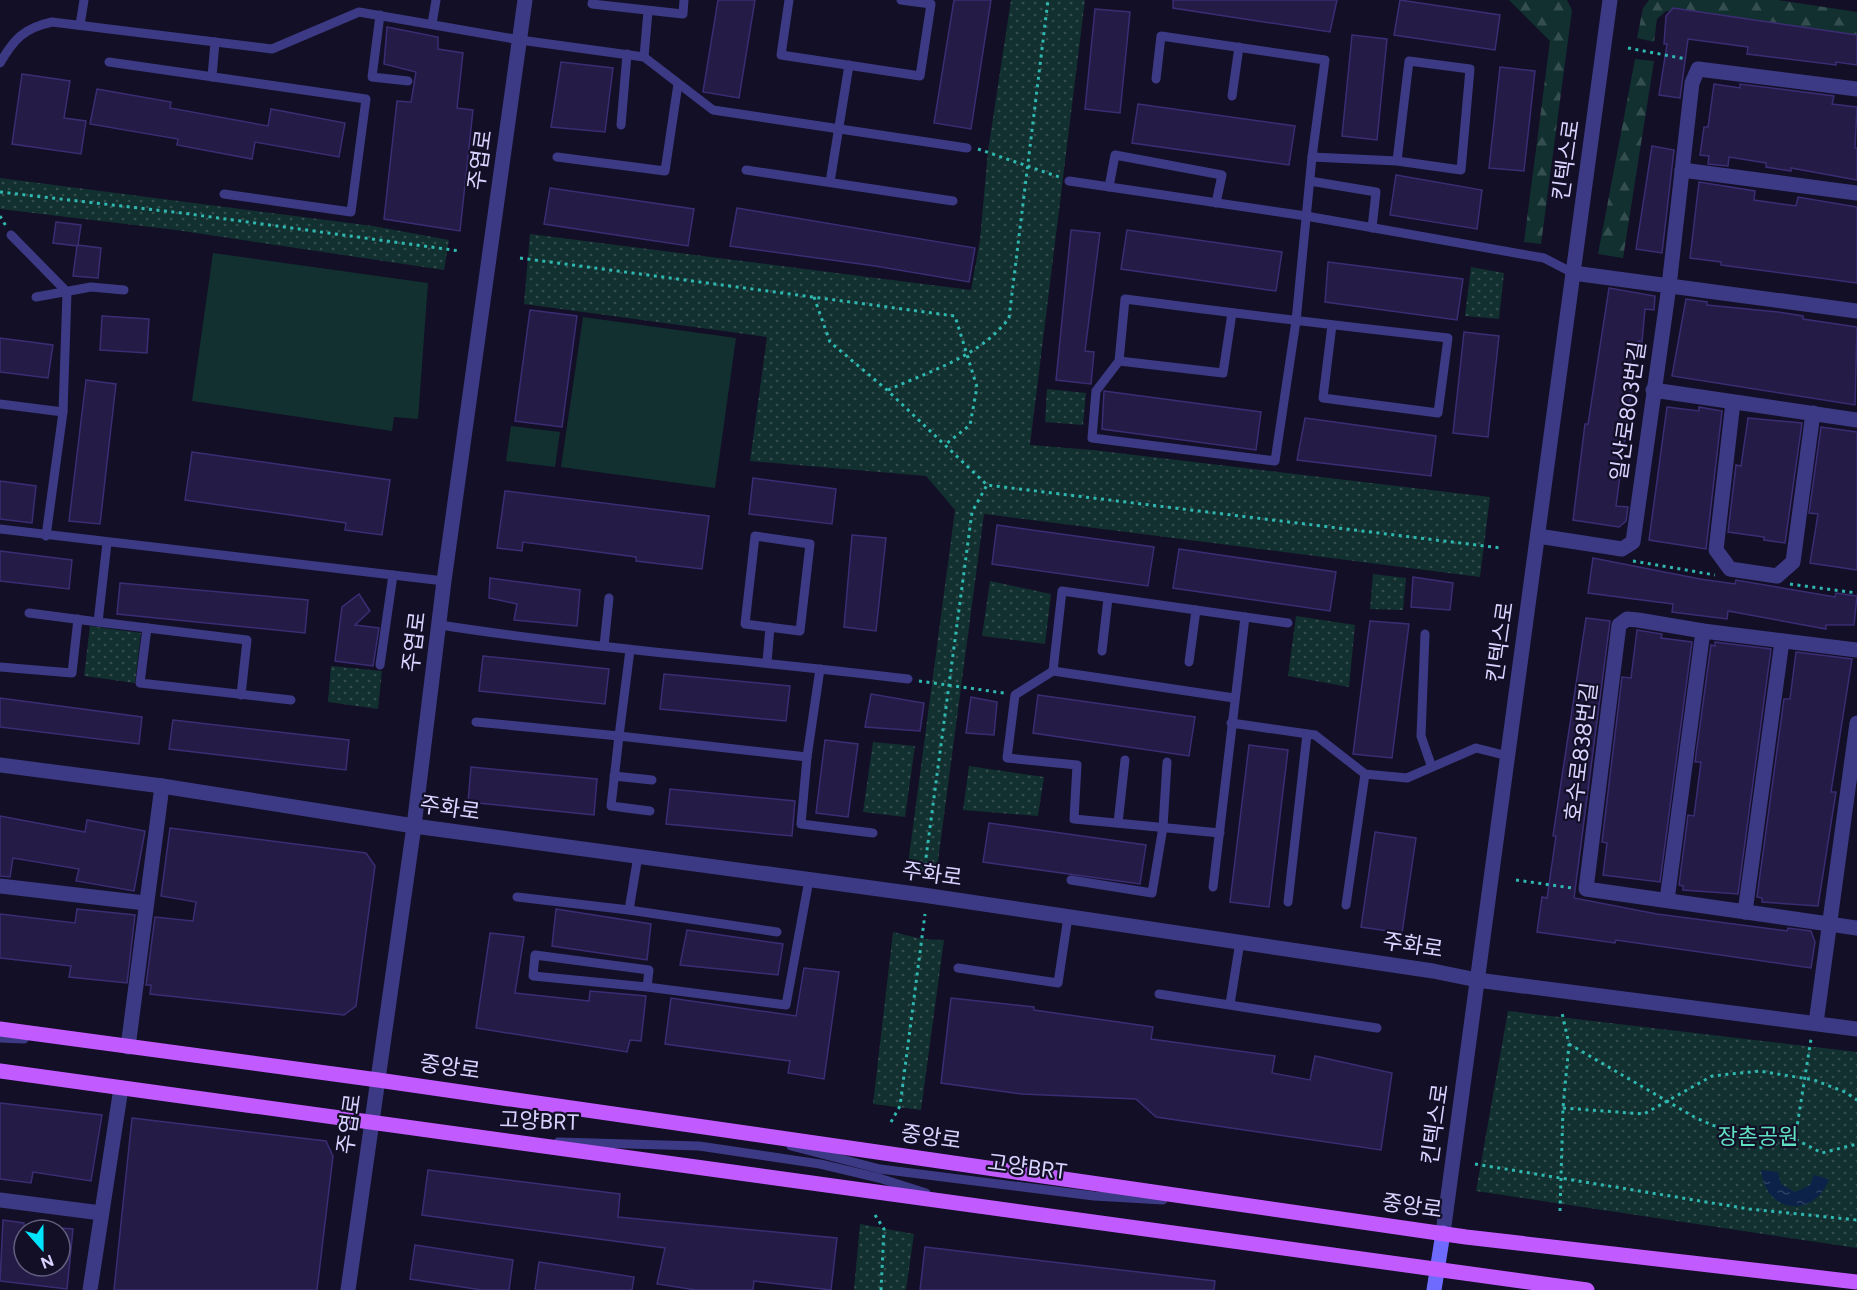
<svg xmlns="http://www.w3.org/2000/svg" width="1857" height="1290" font-family="Figtree,'Noto Sans KR',sans-serif">
	<style>
		.forest { fill: url(#forest-firs) }
		.park { fill: url(#park-dots) }
		.garden { fill: #12302f }
		.water { fill: url(#water-ripples) }
		.building { fill: #241b47; stroke: #3b2d73; stroke-width: 1.5 }
		.lines { fill: none; stroke-linecap: round; stroke-linejoin: round }
		.path { stroke: #2fb8b0; stroke-width: 3; stroke-dasharray: 3 4.5; stroke-linecap: butt }
		.service { stroke: #3d3a85; stroke-width: 9 }
		.minor { stroke: #3d3a85; stroke-width: 15 }
		.tertiary { stroke: #3d3a85; stroke-width: 15 }
		.secondary { stroke: #6f6bff; stroke-width: 15 }
		.primary { stroke: #c25bff; stroke-width: 15 }
		.labels { text-anchor: middle; dominant-baseline: central; stroke-width: 4.5; stroke-linejoin: round; paint-order: stroke }
		.street-label { font-size: 22px; fill: #d9d4ff; stroke: #130f26 }
		.park-label { font-size: 22px; fill: #5fe0c0; stroke: #130f26 }
	</style>
	<defs>
		<pattern id="forest-firs" width="22" height="20" patternUnits="userSpaceOnUse" patternTransform="scale(1.5)"><rect width="22" height="20" fill="#12302f"/><path d="M5 1l3.5 6h-7zM16 11l3.5 6h-7z" fill="#344d4e"/></pattern>
		<pattern id="park-dots" width="8" height="8" patternUnits="userSpaceOnUse" patternTransform="scale(1.5)"><rect width="8" height="8" fill="#12302f"/><path d="M2 2h.1M6 6h.1" fill="none" stroke="#344d4e" stroke-width="1.8" stroke-linecap="round"/></pattern>
		<pattern id="water-ripples" width="26" height="14" patternUnits="userSpaceOnUse" patternTransform="scale(1.5)"><rect width="26" height="14" fill="#0c2248"/><path d="M2 4q2-2 4 0t4 0M15 11q2-2 4 0t4 0" fill="none" stroke="#2f4163"/></pattern>
	</defs>
	<rect width="100%" height="100%" fill="#130f26"/>
	<!-- forest -->
	<g class="forest">
		<path d="M1509,0H1567L1572,10L1541,244L1524,242L1550,41Z"/>
		<path d="M1649,0H1778L1857,12V35L1666,11L1657,19L1654,42L1637,38L1643,8Z"/>
		<path d="M1635,59L1654,61L1623,258L1598,254Z"/>
	</g>
	<!-- park -->
	<g class="park">
		<path d="M1011,0H1085L1030,445L1093,450L1490,497L1480,577L984,514L936,876L907,872L955,510L926,476L750,461L767,337L524,304L530,234L971,290L980,240L988,151Z"/>
		<path d="M0,178L373,226L449,240L444,270L176,230L0,209Z"/>
		<path d="M1471,267L1504,273L1499,319L1465,316Z"/>
		<path d="M1047,389L1086,393L1083,425L1045,422Z"/>
		<path d="M1373,574L1406,578L1403,610L1370,609Z"/>
		<path d="M990,581L1051,594L1045,644L982,636Z"/>
		<path d="M1296,616L1355,625L1349,687L1288,676Z"/>
		<path d="M90,626L141,633L135,683L84,676Z"/>
		<path d="M331,666L382,671L378,709L328,702Z"/>
		<path d="M873,742L915,746L905,817L863,812Z"/>
		<path d="M969,766L1044,777L1038,816L963,810Z"/>
		<path d="M893,932L922,939L944,940L921,1110L873,1104Z"/>
		<path d="M1508,1011L1857,1052V1248L1476,1191Z"/>
		<path d="M860,1224L914,1234L906,1290H854Z"/>
	</g>
	<!-- garden -->
	<g class="garden">
		<path d="M213,253L428,283L418,419L394,417L392,431L192,401Z"/>
		<path d="M583,317L736,338L715,488L561,467Z"/>
		<path d="M511,426L560,432L555,467L506,461Z"/>
	</g>
	<!-- water -->
	<path class="water" d="M1761,1170L1778,1172L1781,1184L1795,1192L1810,1185L1814,1175L1829,1179C1814,1220 1765,1213 1761,1170Z"/>
	<!-- building -->
	<g class="building">
		<path d="M718,0H755L739,98L703,92Z"/>
		<path d="M954,0H991L971,129L934,123Z"/>
		<path d="M1173,0H1337L1330,32L1173,8Z"/>
		<path d="M1400,0L1500,15L1495,50L1394,35Z"/>
		<path d="M1673,8L1857,35V65L1836,62V65L1747,54L1748,47L1688,39L1680,98L1659,95L1667,44H1664L1666,16Z"/>
		<path d="M1095,9L1130,12L1120,113L1085,109Z"/>
		<path d="M387,27L438,37V49L463,53L457,108L473,110L460,231L384,219L397,101L411,102L416,72L384,64Z"/>
		<path d="M1352,35L1387,39L1377,140L1342,136Z"/>
		<path d="M561,62L613,68L605,132L551,127Z"/>
		<path d="M1500,67L1535,71L1524,171L1489,168Z"/>
		<path d="M22,74L70,81L64,118L86,121L81,154L12,144Z"/>
		<path d="M1714,84L1740,88V84L1834,96L1832,104L1857,107L1855,148H1857V180L1791,168V171L1766,167V163L1729,157L1728,166L1708,164L1709,156L1700,155L1704,127H1708Z"/>
		<path d="M97,89L171,102L170,108L268,126L271,109L345,123L339,157L255,142L252,159L177,145L178,139L90,124Z"/>
		<path d="M1138,104L1295,126L1289,165L1132,143Z"/>
		<path d="M1652,146L1674,150L1662,253L1636,249Z"/>
		<path d="M1396,175L1482,190L1477,229L1390,215Z"/>
		<path d="M1699,182L1755,191L1754,200L1796,206L1798,197L1857,207V283L1721,265V262L1690,258Z"/>
		<path d="M550,188L694,209L688,246L544,224Z"/>
		<path d="M737,208L975,248L969,282L875,266L730,246Z"/>
		<path d="M56,222L81,225L78,245L101,248L98,278L73,276L77,246L53,243Z"/>
		<path d="M1071,230L1100,233L1085,351L1094,352L1091,384L1056,380Z"/>
		<path d="M1127,230L1282,252L1276,291L1121,269Z"/>
		<path d="M1328,262L1463,279L1457,320L1325,302Z"/>
		<path d="M1609,288L1655,296L1654,310L1645,309L1642,342L1638,341L1616,506L1628,507L1626,521L1619,527L1573,520L1585,424H1588Z"/>
		<path d="M1686,299L1707,302V305L1778,312L1803,316V319L1857,327L1855,405L1672,376Z"/>
		<path d="M530,310L577,316L562,427L515,421Z"/>
		<path d="M102,316L149,319L147,353L100,350Z"/>
		<path d="M1464,332L1499,336L1488,437L1453,433Z"/>
		<path d="M0,338L53,345L48,378L0,372Z"/>
		<path d="M86,380L116,384L100,524L69,521Z"/>
		<path d="M1104,391L1261,412L1256,450L1102,429Z"/>
		<path d="M1667,407L1699,411V407L1722,411L1706,549L1649,540Z"/>
		<path d="M1305,418L1436,436L1431,476L1297,460Z"/>
		<path d="M1748,418L1802,423L1785,543L1764,540V537L1728,532L1736,465L1741,466Z"/>
		<path d="M1821,427L1857,432V570L1810,563L1818,514L1809,513Z"/>
		<path d="M192,452L390,480L382,535L345,530L346,523L185,500Z"/>
		<path d="M753,478L836,489L832,524L749,514Z"/>
		<path d="M0,481L36,486L32,523L0,519Z"/>
		<path d="M505,491L709,516L702,569L636,561V557L523,542L522,551L497,548Z"/>
		<path d="M997,525L1154,547L1148,586L992,564Z"/>
		<path d="M852,535L886,538L876,631L844,627Z"/>
		<path d="M1179,549L1336,572L1330,611L1173,588Z"/>
		<path d="M0,551L72,560L69,589L0,581Z"/>
		<path d="M1593,558L1700,579L1735,584L1736,580L1835,597L1836,593L1857,596L1854,625H1826V629L1728,611L1727,619L1672,612L1673,604L1588,593Z"/>
		<path d="M1413,577L1453,583L1450,610L1411,607Z"/>
		<path d="M490,578L580,590L577,626L514,620L517,604L489,598Z"/>
		<path d="M120,583L308,600L305,633L117,614Z"/>
		<path d="M359,594L370,611L355,625L379,628L373,666L335,661L342,607Z"/>
		<path d="M1586,618L1610,621L1574,898L1657,914L1787,931L1788,928L1811,931L1815,942L1811,968L1616,940L1615,943L1537,932L1542,897L1547,898L1556,836H1553Z"/>
		<path d="M1370,621L1409,624L1392,758L1353,754Z"/>
		<path d="M1637,630L1662,634L1661,638L1692,642L1660,882L1603,875L1607,843L1602,842L1622,677L1631,678Z"/>
		<path d="M1715,642L1771,649L1738,894L1683,890V886L1679,885L1688,815L1694,816L1701,762H1695L1711,645L1715,646Z"/>
		<path d="M1796,652L1852,659L1831,792H1836L1818,906L1762,902V898L1757,897L1784,699H1790Z"/>
		<path d="M483,656L609,669L605,704L479,691Z"/>
		<path d="M664,674L790,686L786,721L660,709Z"/>
		<path d="M871,694L924,703L920,731L865,727Z"/>
		<path d="M1038,695L1195,717L1189,756L1033,733Z"/>
		<path d="M971,697L997,702L994,735L966,733Z"/>
		<path d="M0,698L142,717L139,744L0,727Z"/>
		<path d="M173,720L349,740L346,770L169,749Z"/>
		<path d="M825,740L858,744L848,817L816,813Z"/>
		<path d="M1249,745L1288,750L1269,907L1230,902Z"/>
		<path d="M471,767L597,779L594,815L468,802Z"/>
		<path d="M670,789L795,801L792,836L666,824Z"/>
		<path d="M0,816L85,832L87,820L145,831L134,891L76,881L79,869L13,858L10,877L0,876Z"/>
		<path d="M989,823L1146,845L1140,884L983,862Z"/>
		<path d="M170,828L366,853L375,866L356,1006L344,1015L150,994L151,985H146L155,917L193,921L196,902L161,896Z"/>
		<path d="M1375,832L1416,838L1402,933L1361,927Z"/>
		<path d="M77,909L135,915L127,983L69,977L71,966L0,958V914L75,923Z"/>
		<path d="M556,909L651,924L647,960L552,946Z"/>
		<path d="M687,930L783,944L778,975L680,965Z"/>
		<path d="M490,933L524,937L515,993L589,1001L590,991L646,996L641,1041L630,1040L627,1052L476,1028Z"/>
		<path d="M804,968L839,972L824,1079L788,1073L790,1061L665,1044L671,998L796,1016Z"/>
		<path d="M951,998L1034,1007V1010L1153,1027L1151,1039L1275,1056L1272,1073L1310,1080L1315,1056L1392,1073L1381,1150L1156,1117L1136,1099L1022,1094L941,1083Z"/>
		<path d="M0,1103L102,1115L91,1181L33,1172L31,1183L0,1179Z"/>
		<path d="M132,1118L326,1141L333,1156L317,1290H114Z"/>
		<path d="M428,1170L620,1194L618,1217L837,1238L831,1290L754,1281L753,1290H696L657,1284L665,1248L422,1215Z"/>
		<path d="M3,1220L24,1223V1266H63H60V1228L73,1229L67,1289L0,1281Z"/>
		<path d="M415,1245L513,1260L509,1290H482L410,1279Z"/>
		<path d="M925,1247L1215,1281L1214,1290H920Z"/>
		<path d="M539,1262L634,1277L632,1290H535Z"/>
	</g>
	<g class="lines">
		<!-- path -->
		<g class="path">
			<path d="M1628,48L1686,59"/>
			<path d="M978,149L1059,177"/>
			<path d="M0,192L182,213L460,251"/>
			<path d="M0,216L6,226"/>
			<path d="M520,258L955,316L977,387L970,425L946,444"/>
			<path d="M814,297L830,342L887,390L987,485L1501,548"/>
			<path d="M888,390C930,371 981,356 1009,318L1048,0"/>
			<path d="M1633,561L1715,575"/>
			<path d="M1790,584L1857,593"/>
			<path d="M919,681L1004,693"/>
			<path d="M923,880L972,512L987,485"/>
			<path d="M1516,880L1572,888"/>
			<path d="M1569,1044L1696,1118L1748,1140L1759,1148L1795,1139L1822,1153L1857,1144"/>
			<path d="M1563,1108L1644,1114L1712,1076L1760,1071L1814,1080L1845,1092L1857,1100"/>
			<path d="M891,1122L900,1106L925,914"/>
			<path d="M1795,1139L1811,1039"/>
			<path d="M1475,1164L1749,1209L1857,1220"/>
			<path d="M1560,1211L1563,1108L1569,1044L1562,1013"/>
			<path d="M875,1215L884,1229L881,1290"/>
		</g>
		<!-- service -->
		<g class="service">
			<path d="M593,0L592,4L683,14L684,0"/>
			<path d="M789,0L781,55L920,76L931,4L901,0"/>
			<path d="M380,15L372,77L408,81"/>
			<path d="M432,24L436,0"/>
			<path d="M80,25L84,0"/>
			<path d="M644,57L648,11"/>
			<path d="M109,62L366,99L351,212L224,194"/>
			<path d="M0,63C14,39 24,28 52,22L272,49L359,12L520,40L644,57L713,110L967,148"/>
			<path d="M212,77L215,42"/>
			<path d="M1156,79L1161,36L1325,60L1312,157L1296,321L1275,461L1092,438L1096,391L1119,361L1125,299C1232,313 1340,326 1448,338L1438,413L1323,398L1332,325"/>
			<path d="M1232,96L1239,47"/>
			<path d="M621,125L627,54"/>
			<path d="M557,157L665,171L678,84"/>
			<path d="M1312,157L1397,161L1461,170L1470,69L1409,61L1397,161"/>
			<path d="M746,170L953,201"/>
			<path d="M1069,181L1306,216L1544,258L1573,273"/>
			<path d="M1310,181L1376,192L1372,228"/>
			<path d="M830,182L849,65"/>
			<path d="M1109,187L1115,155L1222,175L1216,203"/>
			<path d="M11,235L67,292L63,412L46,536"/>
			<path d="M36,297L91,287L124,290"/>
			<path d="M1119,361L1223,373L1232,313"/>
			<path d="M0,404L63,412"/>
			<path d="M0,529L444,581"/>
			<path d="M755,536L810,544L800,631L745,624Z"/>
			<path d="M107,543L98,622L247,640L241,695"/>
			<path d="M29,613L98,622"/>
			<path d="M440,625C595,649 752,660 908,679"/>
			<path d="M147,628L140,683L291,700"/>
			<path d="M1425,634L1421,736L1431,765"/>
			<path d="M604,646L609,598"/>
			<path d="M1102,651L1108,598"/>
			<path d="M767,662L770,627"/>
			<path d="M1189,662L1196,610"/>
			<path d="M380,665L393,575"/>
			<path d="M0,667L72,673L78,619"/>
			<path d="M1053,671L1062,591L1288,623"/>
			<path d="M476,722L619,736L630,650"/>
			<path d="M1231,723L1315,735L1365,774L1407,778L1476,748L1508,756"/>
			<path d="M807,757L820,669"/>
			<path d="M614,776L652,780"/>
			<path d="M650,811L611,806L619,736L807,757L801,824L873,833"/>
			<path d="M1118,823L1125,760"/>
			<path d="M1220,833L1074,819L1077,765L1007,758L1015,695L1053,671L1234,698"/>
			<path d="M1071,880L1152,893L1163,827L1167,762"/>
			<path d="M1213,887L1245,617"/>
			<path d="M517,897L629,910L777,932"/>
			<path d="M1288,902L1307,734"/>
			<path d="M1346,905L1365,774"/>
			<path d="M629,910L638,856"/>
			<path d="M958,968L1058,983L1068,917"/>
			<path d="M647,987L649,970L535,955L533,976L647,987L786,1005L809,880"/>
			<path d="M1159,994L1377,1028"/>
			<path d="M1230,1004L1240,942"/>
			<path d="M0,1038L24,1039"/>
			<path d="M558,1142L699,1146L820,1164L879,1178L926,1193"/>
			<path d="M791,1146L880,1169L1094,1196L1163,1200"/>
		</g>
		<!-- minor -->
		<g class="minor">
			<path d="M1682,170L1857,193"/>
			<path d="M1573,273L1857,311"/>
			<path d="M1653,390L1857,420"/>
			<path d="M1733,402L1716,550L1730,569L1777,576L1793,562L1813,413"/>
			<path d="M1538,536L1622,549L1633,542L1669,286L1692,83L1698,69L1857,89"/>
			<path d="M1857,650L1703,631L1638,620L1627,619L1619,625L1586,889L1857,928"/>
			<path d="M0,886L145,903"/>
			<path d="M1667,900L1703,631"/>
			<path d="M1745,912L1782,641"/>
			<path d="M1816,1023L1857,723"/>
			<path d="M128,1047L162,786"/>
			<path d="M0,1200L101,1213"/>
			<path d="M90,1290L121,1088"/>
		</g>
		<!-- tertiary -->
		<g class="tertiary">
			<path d="M0,765L162,786L414,826L923,895L1433,971L1477,980L1857,1029"/>
			<path d="M1443,1233L1610,0"/>
			<path d="M348,1290L414,826L444,581L525,0"/>
		</g>
		<!-- secondary -->
		<path class="secondary" d="M1434,1290L1443,1233"/>
		<!-- primary -->
		<g class="primary">
			<path d="M0,1029L378,1080L1466,1237L1857,1282"/>
			<path d="M0,1071L1587,1290"/>
		</g>
	</g>
	<g class="labels">
		<!-- street labels -->
		<g class="street-label">
			<text transform="translate(480 160) rotate(-82)">주엽로</text>
			<text transform="translate(1566 160) rotate(-82)">킨텍스로</text>
			<text transform="translate(1628 411) rotate(-82)">일산로803번길</text>
			<text transform="translate(414 642) rotate(-83)">주엽로</text>
			<text transform="translate(1500 642) rotate(-82)">킨텍스로</text>
			<text transform="translate(1581 752) rotate(-83)">호수로838번길</text>
			<text transform="translate(450 808) rotate(8)">주화로</text>
			<text transform="translate(932 874) rotate(8)">주화로</text>
			<text transform="translate(1413 945) rotate(9)">주화로</text>
			<text transform="translate(450 1067) rotate(8)">중앙로</text>
			<text transform="translate(539 1121) rotate(2)">고양BRT</text>
			<text transform="translate(349 1124) rotate(-82)">주엽로</text>
			<text transform="translate(1435 1124) rotate(-82)">킨텍스로</text>
			<text transform="translate(931 1137) rotate(8)">중앙로</text>
			<text transform="translate(1027 1167) rotate(7)">고양BRT</text>
			<text transform="translate(1412 1206) rotate(8)">중앙로</text>
		</g>
		<!-- park labels -->
		<g class="park-label">
			<text x="1758" y="1136">장촌공원</text>
		</g>
	</g>
	<!-- north arrow -->
	<g transform="translate(42 1248) rotate(159)"><circle r="28" fill="#130f26" stroke="#625e7d" stroke-width="1.5"/>
	<path d="M0-4.5L10 22L0 15L-10 22Z" fill="#00e5ff"/>
	<text y="-9" font-size="16" font-weight="bold" text-anchor="middle" fill="#d9d4ff">N</text>
	</g>
</svg>
